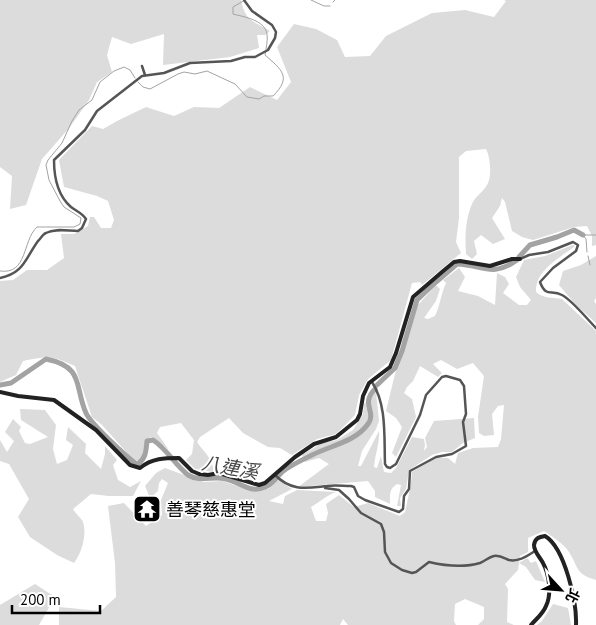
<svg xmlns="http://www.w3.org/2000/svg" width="596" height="625" font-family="'PT Sans','Noto Sans TC',sans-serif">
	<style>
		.green { fill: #dcdcdc }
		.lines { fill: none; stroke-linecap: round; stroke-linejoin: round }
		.stream { stroke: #a3a3a3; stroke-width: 1 }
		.river { stroke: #a3a3a3; stroke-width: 5 }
		.street { stroke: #555; stroke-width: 2.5 }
		.secondary { stroke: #222; stroke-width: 4 }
		.labels { text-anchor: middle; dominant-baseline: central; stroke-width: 4; stroke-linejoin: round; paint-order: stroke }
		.poi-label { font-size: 18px; fill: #000; stroke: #fff; text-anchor: start }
		.water-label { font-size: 19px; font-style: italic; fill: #444; stroke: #fff }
	</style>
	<rect width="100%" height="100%" fill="#fff"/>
	<!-- green -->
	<g class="green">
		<path d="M0,0H241C245,21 253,21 270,31L265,35H257L259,48L230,57L163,65L164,34L131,44L112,37L107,55L112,72L97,82L89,100L70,127L42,159L26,205L10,209L12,176L0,167Z"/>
		<path d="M504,0H596V245L592,246V236L587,226L574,227L533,240L522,237L512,231L505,202L502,198L500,206L492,218L505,239L493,244L481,235L474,241L477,254L472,259L466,254C465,238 465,220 472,204C475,196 485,191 488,183C492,175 490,156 486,149L466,151L459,157V218L456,242L461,253L422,285L420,282L412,283L391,360L368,379L359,395L355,415L336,434L317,439L292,455L280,448L268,447L243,433L229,418L200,437L197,442C203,451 215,461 213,472L195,469L186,460L192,454L194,440L181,423L160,427L157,433L169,450L154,438L150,437C146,445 148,454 142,460L137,461L130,456L101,424L92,417L75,366C52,355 47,356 23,361L16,375L0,382V281L13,280L27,270H47L64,258L61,234H74L88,226L90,217H94L101,228H111L114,220L108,201L97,196L64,187L59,160L92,126L103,129L119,120L146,107L174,116L194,107L219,108L250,87L277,100L291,82L277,47L294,24L316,29L337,40L345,57L370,56L386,36L432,13L465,10L494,17L506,1Z"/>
		<path d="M573,245L575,246C560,258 535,270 536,292C544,299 552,297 562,299L596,331V580C575,574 579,568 569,552C564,544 553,537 544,531L528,538V552L520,556L519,563L527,558L531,563L536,561L545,582L535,580L526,567L519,563L518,570L505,584L508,589L507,622L514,625H478L484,619V607L465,599L455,604L454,621L456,625H348L343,619L340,625H59V607L101,611L116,597L115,563L108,506L124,503L146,526L162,515L161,500L168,483L162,479L159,483L158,491L150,498L145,486L156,473L165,468L203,482L222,481L250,490L268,489L278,480L292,489L269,501L283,504L285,496L297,490L336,492C327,495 320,502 311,507L316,521H326L328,513L326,504L339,495L354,507L368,503L400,516L405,512C408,498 411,487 412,472L436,458H448L455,464L458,453L473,448L498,447L501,439L504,405L498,406L492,414L494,435L484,436L479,433L478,417L484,376L473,363L457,369L441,360L433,364L442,373L438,377L420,366L413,381L407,387L404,393L412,399L416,417L396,457L392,453L402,427L396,418L386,411L395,374L418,305L436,285L440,289L436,301L424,318L428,319L435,316C440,305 441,294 446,283L443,280L459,268L465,277L458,291L478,296L495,305L497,273L505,277L509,284L503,293L519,305H527L531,300L520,287L516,277L524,260L545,256Z"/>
		<path d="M596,256V298L594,301L596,304V323L575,304L559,285L563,271L581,265Z"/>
		<path d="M376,392L379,421L376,429L362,451L358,466H361L379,431C380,443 375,454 374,467L377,468L381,456L384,472L391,473L396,468L412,437L424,439L425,445L424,451L427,447L425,438L434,421L474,418L475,438L463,443L452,452H442L432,455L409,470L406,489L400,498L401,506H397L401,485L397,484C389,489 390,494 390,504L375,497V491L368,481L298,487L329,464L319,458L305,462L302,455L322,443L337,440L353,430L363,414L364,404Z"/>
		<path d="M20,409L45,410L56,425L53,449L57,464L67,460L73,445L66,440L68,427L86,444L85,453L101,469L105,454V446L117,460L113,465L118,480L130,487L141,481L133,496H109L91,494L73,509C75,513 81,518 83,522C87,535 82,552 74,563L57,555L30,537L18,517L29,499L9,464L0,461V440L7,452L14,441L5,432L13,419L21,427L19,431L25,443L30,444L48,437L21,420Z"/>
		<path d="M35,584L55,597L39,625H0V605Z"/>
		<path d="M553,604L568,608L571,625H537L542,621Z"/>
	</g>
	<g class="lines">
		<!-- stream -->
		<g class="stream">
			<path d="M311,0L324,6H330"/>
			<path d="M333,2L335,0"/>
			<path d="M138,82L143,87L150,89L178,74L184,72L195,74L207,71L235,84L247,97L259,99L264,96H273C292,77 282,70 265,55C266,49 268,40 267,34C265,20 244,17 233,14V7L245,0"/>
			<path d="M583,235L586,239L587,252"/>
			<path d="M584,235H596"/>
			<path d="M588,256L590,265"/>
			<path d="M0,271C28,275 22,241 37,227H74L80,224L81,218L64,207L60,201L49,180L46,165L48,160L62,143L72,121L79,110L92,100L100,82L114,71L124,67L130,70L135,78"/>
		</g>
		<!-- river -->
		<g class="river">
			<path d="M519,257L530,245L557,237L574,230L583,235"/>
			<path d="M0,385L11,383L46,359C85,367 74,386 86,413C91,424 124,454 135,463L138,464C146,458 146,451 147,441L153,440C167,449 175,465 188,475C201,483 213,475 226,479C240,482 250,494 265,487C272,485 277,477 282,472C291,465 302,460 312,455C332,445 355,442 368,424C377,412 360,404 375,389"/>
			<path d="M377,385L395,368L402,351L417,300L436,282L457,264C483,265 492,278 517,260"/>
		</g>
		<!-- street -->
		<g class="street">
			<path d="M142,66L145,75"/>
			<path d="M520,259L529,255L548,252L573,242L578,245L576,251L553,268L540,282C546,298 551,289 562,295C573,301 586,318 596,328"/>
			<path d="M0,278C24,273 25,259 38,241C41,238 43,234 46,233C55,228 68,231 78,231L82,228L86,219C82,213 76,211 71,207C57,195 54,177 54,160L85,130L97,111L142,76L164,73L190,63L231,61L245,57H255L268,50L275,38L276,32L272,25L252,11L244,0"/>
			<path d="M275,475C292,492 307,488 327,486C335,485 343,486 351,486L354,487L358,496L365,500L399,512L403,509L404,496L409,489L410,471L436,457L452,454L466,446L463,422L466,414L464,386L460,380L446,376L442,377L426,395L420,415L396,464L390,468L387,467L385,464C384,437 387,405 372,382"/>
			<path d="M325,488L339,490L349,499L361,513L381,524L384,532L385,552L391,563L402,570L412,573L416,572L429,562C446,566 463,568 480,563C485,561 489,557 494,556C500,555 504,558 509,560C519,562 527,556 535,551"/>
		</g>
		<!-- secondary -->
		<g class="secondary">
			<path d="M0,392L18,396L54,400L96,430L130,465L140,468C152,458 165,458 179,458L192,471L199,474L208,475L219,473L259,485L265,483L295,457L314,444L336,437L357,420L360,414L363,396L369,383L390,367L396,353L413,297L442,272L454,262L460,261L490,266L512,259H520"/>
			<path d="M531,625C536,619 543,614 546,606C552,594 549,574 543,563C540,557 534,552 534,545C535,538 539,537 545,536C565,548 577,603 576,625"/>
		</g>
	</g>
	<!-- icons -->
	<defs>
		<symbol id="temple-square" viewBox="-11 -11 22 22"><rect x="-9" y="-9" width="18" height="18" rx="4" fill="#000" stroke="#fff"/><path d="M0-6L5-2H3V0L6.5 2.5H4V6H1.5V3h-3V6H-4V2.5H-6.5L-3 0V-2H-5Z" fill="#fff"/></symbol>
	</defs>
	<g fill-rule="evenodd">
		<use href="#temple-square" x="131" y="493" width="32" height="32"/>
	</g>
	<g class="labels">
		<!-- poi labels -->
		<g class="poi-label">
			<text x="166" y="509">善琴慈惠堂</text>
		</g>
		<!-- water labels -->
		<g class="water-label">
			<text transform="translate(230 467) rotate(10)">八連溪</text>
		</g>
	</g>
	<!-- north arrow -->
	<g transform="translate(561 590) rotate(116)" stroke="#ffffff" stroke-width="4" paint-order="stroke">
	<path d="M0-4L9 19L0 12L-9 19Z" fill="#000000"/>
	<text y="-8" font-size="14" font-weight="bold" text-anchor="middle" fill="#000000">北</text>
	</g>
	<!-- scale -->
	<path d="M12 605v8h88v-8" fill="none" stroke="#000000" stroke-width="2.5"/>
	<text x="20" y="605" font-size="15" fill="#000000" stroke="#ffffff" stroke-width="4" paint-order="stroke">200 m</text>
</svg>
